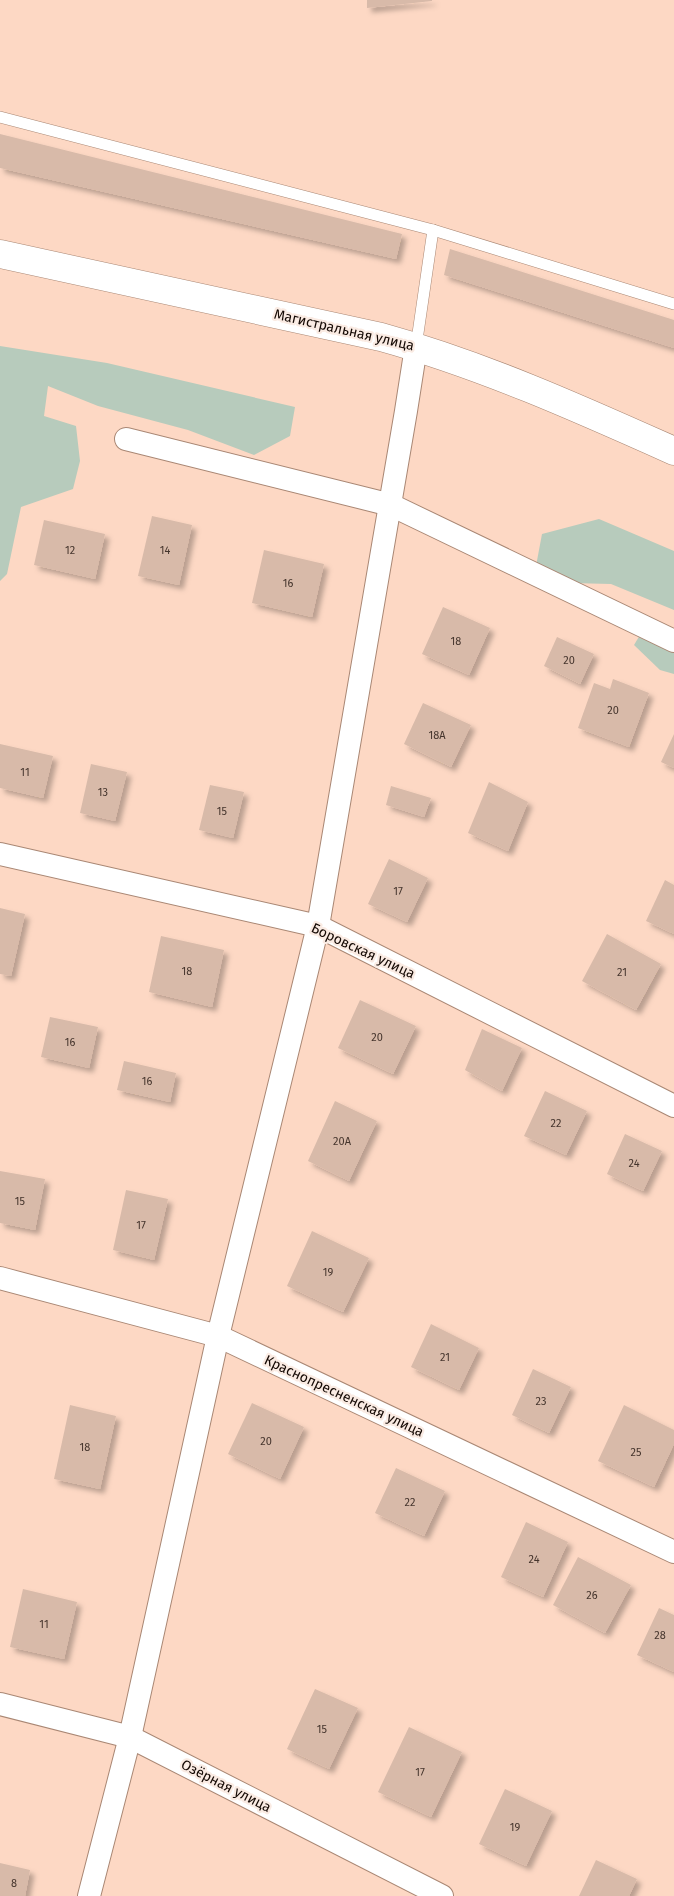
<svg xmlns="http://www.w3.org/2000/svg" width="674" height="1896" font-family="'Fira Sans',sans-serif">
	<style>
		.green { fill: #b7cbbc }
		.building { fill: #d8baa9; filter: url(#shadow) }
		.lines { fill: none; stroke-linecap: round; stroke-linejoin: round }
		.lane-casing { stroke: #a98774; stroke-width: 12 }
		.street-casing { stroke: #a98774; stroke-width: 24 }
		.secondary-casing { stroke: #a98774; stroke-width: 29 }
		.lane { stroke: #fff; stroke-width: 11 }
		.street { stroke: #fff; stroke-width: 22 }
		.secondary { stroke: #fff; stroke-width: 28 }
		.labels { text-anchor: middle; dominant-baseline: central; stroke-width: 4.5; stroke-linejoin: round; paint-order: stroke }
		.number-label { font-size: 11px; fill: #45352d }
		.street-label { font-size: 14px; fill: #140904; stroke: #faebe3 }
	</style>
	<defs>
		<filter id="shadow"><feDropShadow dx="4.5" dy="4.5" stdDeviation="2.5" flood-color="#0004"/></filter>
	</defs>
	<rect width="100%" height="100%" fill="#fdd8c4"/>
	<!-- green -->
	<g class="green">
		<path d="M0,346L107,363L295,407L290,436L254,455L188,430L98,406L48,386L44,416L76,426L80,461L73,489L21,507L7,574L0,581Z"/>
		<path d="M599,519L674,551V610L611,584L570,583L536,566L542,534Z"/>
		<path d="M643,630L674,636V674L660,670L634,645Z"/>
	</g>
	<!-- building -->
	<g class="building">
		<path d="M367,0H432V1L367,8Z"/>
		<path d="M0,134L402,234L396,259L0,168Z"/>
		<path d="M450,249L674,320V348L444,275Z"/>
		<path d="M152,516L192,525L179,585L138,576Z"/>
		<path d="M44,520L105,534L95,579L34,565Z"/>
		<path d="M264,550L324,564L312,617L252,603Z"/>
		<path d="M443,607L490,628L469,675L422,654Z"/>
		<path d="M557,637L594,654L580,684L544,666Z"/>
		<path d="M613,679L649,693L629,747L578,728L594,683L610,689Z"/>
		<path d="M423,703L471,725L451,767L404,744Z"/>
		<path d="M674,734V768L661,762Z"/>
		<path d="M0,744L53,756L43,798L0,788Z"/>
		<path d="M91,764L127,772L115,821L80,813Z"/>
		<path d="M489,782L528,802L508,851L468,833Z"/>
		<path d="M210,785L244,792L233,838L199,830Z"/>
		<path d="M391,786L431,798L424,817L386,805Z"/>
		<path d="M389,859L428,878L407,922L368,904Z"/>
		<path d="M665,880L674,885V934L646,921Z"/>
		<path d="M0,908L25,914L11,976L0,974Z"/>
		<path d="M607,934L661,964L636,1010L582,981Z"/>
		<path d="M161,936L224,950L212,1007L149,992Z"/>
		<path d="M360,1000L416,1026L393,1074L338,1048Z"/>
		<path d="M50,1017L98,1027L89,1068L41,1057Z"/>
		<path d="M482,1029L522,1048L502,1091L465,1070Z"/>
		<path d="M124,1061L176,1073L170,1102L117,1090Z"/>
		<path d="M545,1091L587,1111L566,1155L524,1136Z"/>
		<path d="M335,1101L377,1121L349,1181L308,1161Z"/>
		<path d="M625,1134L662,1151L643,1191L607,1174Z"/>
		<path d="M0,1171L45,1179L35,1230L0,1223Z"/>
		<path d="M126,1190L168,1199L154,1260L113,1250Z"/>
		<path d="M312,1231L369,1258L343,1312L287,1286Z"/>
		<path d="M431,1324L479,1348L459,1390L411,1367Z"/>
		<path d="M533,1369L571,1387L549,1433L512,1415Z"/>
		<path d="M252,1403L304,1427L280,1479L228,1454Z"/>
		<path d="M70,1405L116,1416L100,1489L54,1479Z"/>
		<path d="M624,1405L674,1430V1444L654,1487L598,1461Z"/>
		<path d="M396,1468L445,1491L424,1536L375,1513Z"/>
		<path d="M526,1522L568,1542L543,1597L501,1577Z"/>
		<path d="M578,1557L631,1585L605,1633L553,1605Z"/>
		<path d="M23,1589L77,1602L64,1659L10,1647Z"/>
		<path d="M659,1608L674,1615V1672L637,1655Z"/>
		<path d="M315,1689L358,1708L329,1769L287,1749Z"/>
		<path d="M409,1727L462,1752L431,1817L378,1792Z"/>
		<path d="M505,1789L552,1811L526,1866L479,1844Z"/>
		<path d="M596,1860L637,1879L629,1896H579Z"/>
		<path d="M0,1863L30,1870L25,1896H0Z"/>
	</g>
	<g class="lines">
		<defs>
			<g id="lane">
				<path d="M0,117L433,230L674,304"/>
				<path d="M416,347L433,230"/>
			</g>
			<g id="street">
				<path d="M126,439L391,505L674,641"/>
				<path d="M0,854L318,926L674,1106"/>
				<path d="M0,1278L218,1336L674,1552"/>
				<path d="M0,1704L130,1737L442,1896"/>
				<path d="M89,1896L130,1737L218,1336L318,926L406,411L416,347"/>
			</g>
			<path id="secondary" d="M0,254L381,337C482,365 578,408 674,451"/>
		</defs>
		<!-- lane casing -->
		<use href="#lane" class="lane-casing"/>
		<!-- street casing -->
		<use href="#street" class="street-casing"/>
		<!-- secondary casing -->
		<use href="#secondary" class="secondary-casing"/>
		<!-- lane -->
		<use href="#lane" class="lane"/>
		<!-- street -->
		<use href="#street" class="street"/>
		<!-- secondary -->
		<use href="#secondary" class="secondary"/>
	</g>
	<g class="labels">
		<!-- number labels -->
		<g class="number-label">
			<text x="70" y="550">12</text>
			<text x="165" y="550">14</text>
			<text x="288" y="583">16</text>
			<text x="456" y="641">18</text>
			<text x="569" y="660">20</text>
			<text x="613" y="710">20</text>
			<text x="437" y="735">18А</text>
			<text x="25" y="772">11</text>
			<text x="103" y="792">13</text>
			<text x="222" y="811">15</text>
			<text x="398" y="891">17</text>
			<text x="187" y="971">18</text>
			<text x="622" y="972">21</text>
			<text x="377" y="1037">20</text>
			<text x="70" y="1042">16</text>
			<text x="147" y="1081">16</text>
			<text x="556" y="1123">22</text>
			<text x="342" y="1141">20А</text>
			<text x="634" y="1163">24</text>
			<text x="20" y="1201">15</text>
			<text x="141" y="1225">17</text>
			<text x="328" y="1272">19</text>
			<text x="445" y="1357">21</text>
			<text x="541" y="1401">23</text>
			<text x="266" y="1441">20</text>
			<text x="85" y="1447">18</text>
			<text x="636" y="1452">25</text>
			<text x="410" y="1502">22</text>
			<text x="534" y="1559">24</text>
			<text x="592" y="1595">26</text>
			<text x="44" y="1624">11</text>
			<text x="660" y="1635">28</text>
			<text x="322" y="1729">15</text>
			<text x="420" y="1772">17</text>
			<text x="515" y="1827">19</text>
			<text x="14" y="1883">8</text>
		</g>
		<!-- street labels -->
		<g class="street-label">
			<text transform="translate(344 330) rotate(13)">Магистральная улица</text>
			<text transform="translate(363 951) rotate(25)">Боровская улица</text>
			<text transform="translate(344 1396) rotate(25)">Краснопресненская улица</text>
			<text transform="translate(226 1786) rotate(27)">Озёрная улица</text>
		</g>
	</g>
</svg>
